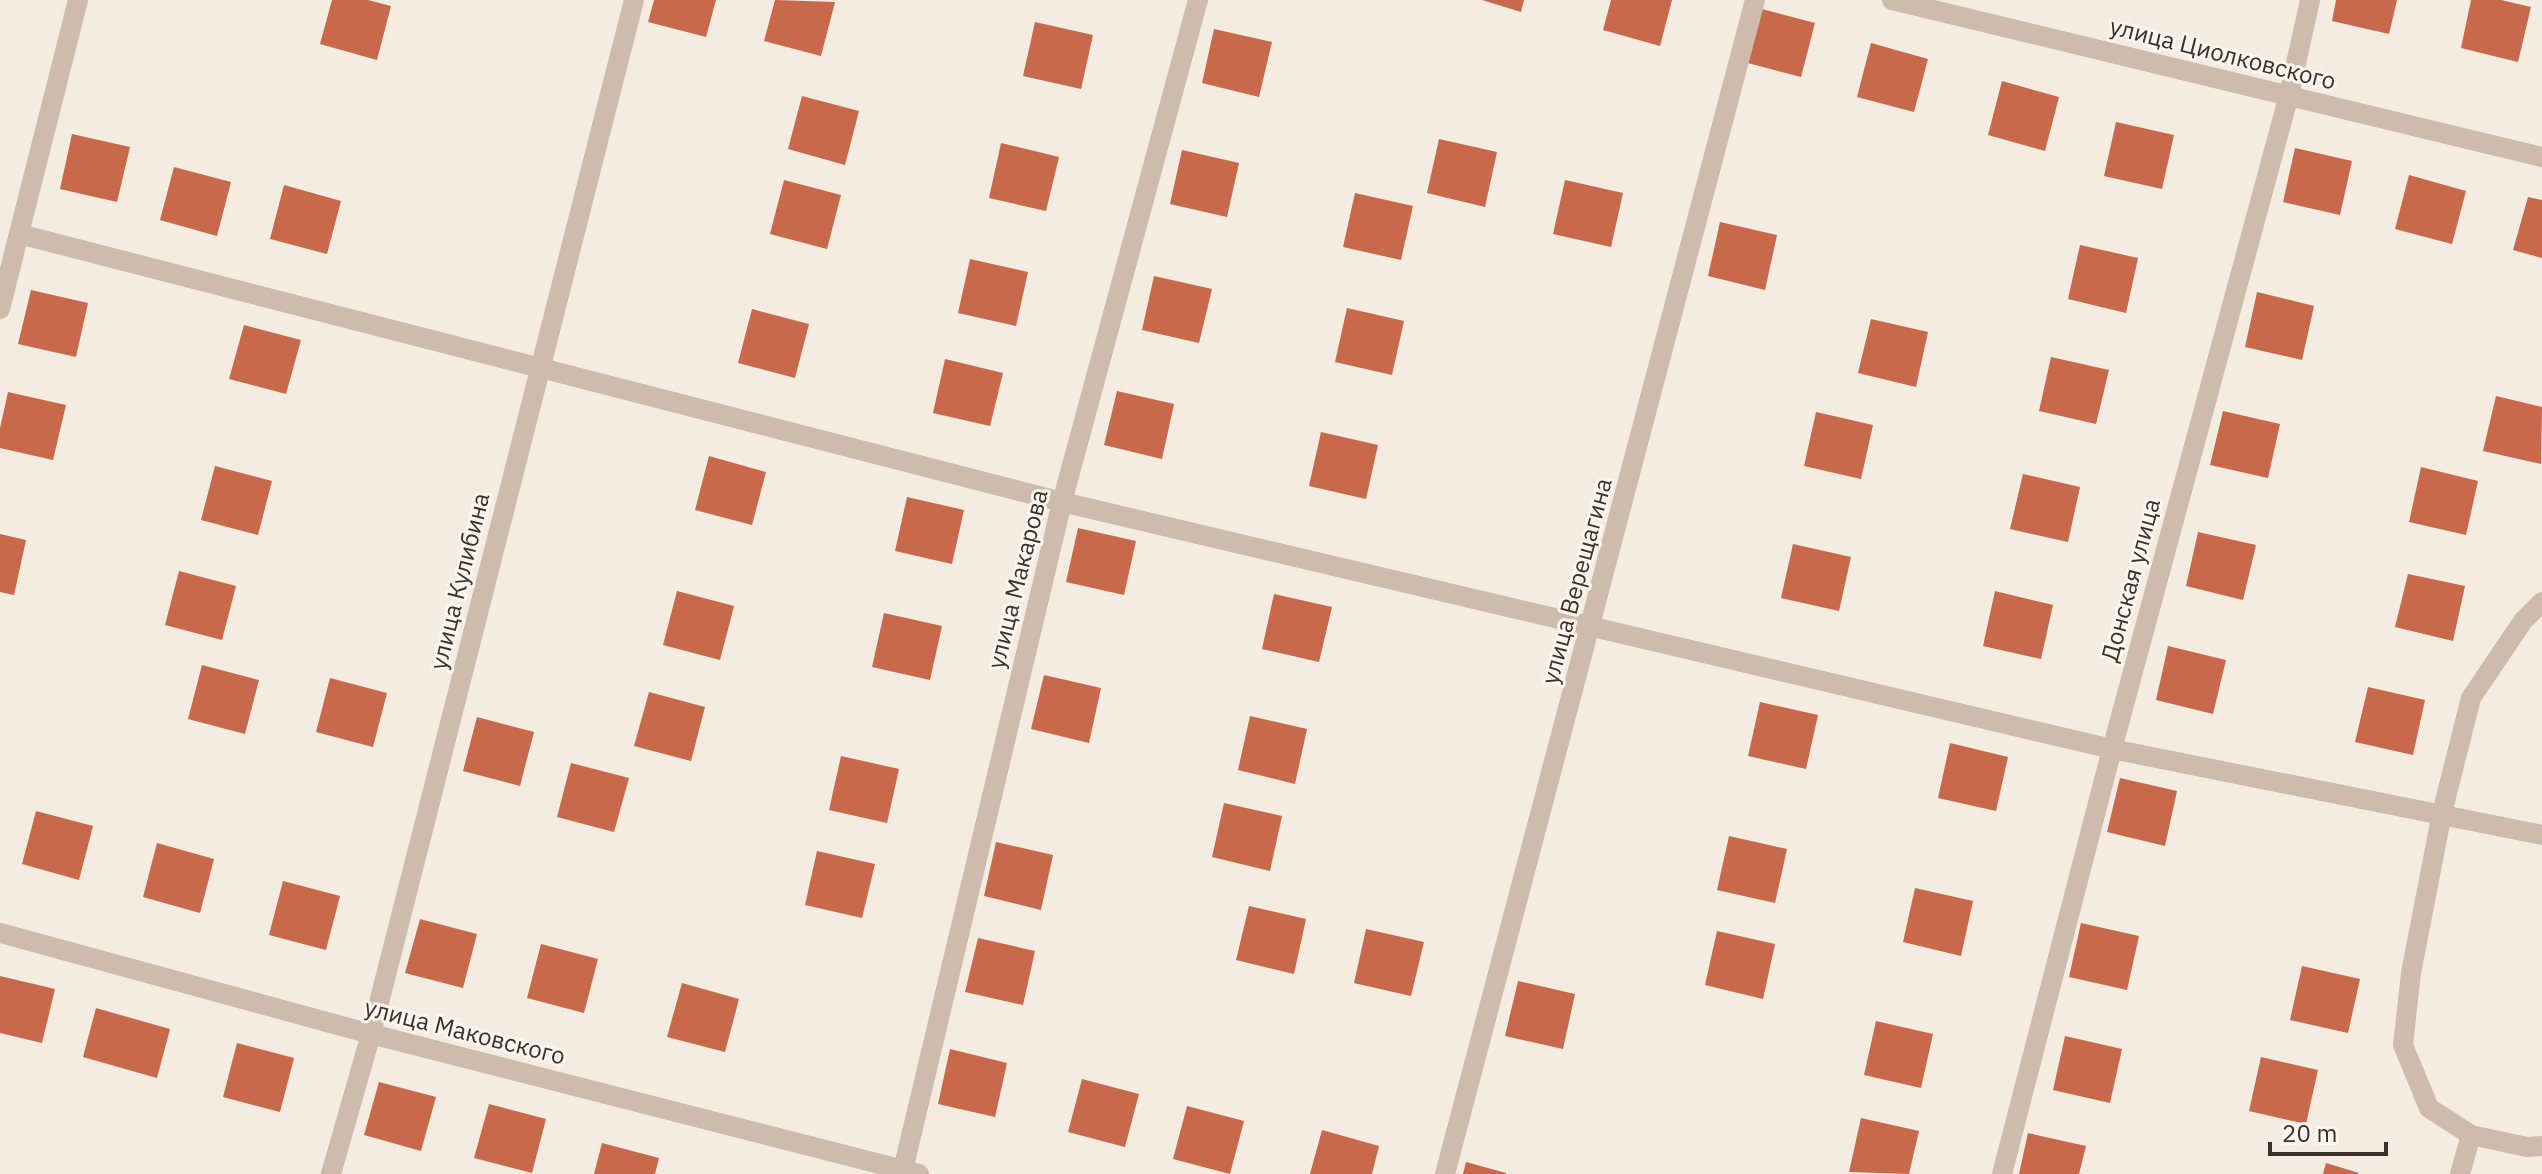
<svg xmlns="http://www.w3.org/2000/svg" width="2542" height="1174" font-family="'IBM Plex Sans',sans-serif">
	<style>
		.building { fill: #c8694b }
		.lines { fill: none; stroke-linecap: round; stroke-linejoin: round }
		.minor { stroke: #cdbbac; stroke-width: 20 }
		.labels { text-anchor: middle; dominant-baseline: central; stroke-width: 6; stroke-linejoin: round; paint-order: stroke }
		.street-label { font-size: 24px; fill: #3b302b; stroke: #fbf5ee }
	</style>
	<rect width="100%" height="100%" fill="#f4ebe1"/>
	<!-- building -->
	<g class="building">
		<path d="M332,0H368L391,6L377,60L320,44Z"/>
		<path d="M654,0H716L706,37L648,22Z"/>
		<path d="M775,0L835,2L821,56L764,41Z"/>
		<path d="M1482,0H1524L1521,12Z"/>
		<path d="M1611,0H1672L1660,46L1603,30Z"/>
		<path d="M2336,0H2397L2389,34L2332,21Z"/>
		<path d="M2471,0H2501L2531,7L2518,62L2461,48Z"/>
		<path d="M1758,8L1815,23L1801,77L1744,62Z"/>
		<path d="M1035,22L1093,35L1081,89L1023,76Z"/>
		<path d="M1214,29L1272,42L1259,97L1202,83Z"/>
		<path d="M1871,43L1928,59L1914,112L1857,97Z"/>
		<path d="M2002,81L2059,97L2045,151L1988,135Z"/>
		<path d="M802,96L859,111L845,165L788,149Z"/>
		<path d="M2116,122L2174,135L2162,189L2104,176Z"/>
		<path d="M72,134L130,147L117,202L60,189Z"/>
		<path d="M1439,139L1497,152L1485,207L1427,193Z"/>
		<path d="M1001,143L1059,157L1046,211L989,198Z"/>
		<path d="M2295,148L2352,161L2340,215L2283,202Z"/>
		<path d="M1182,150L1239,163L1227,217L1170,204Z"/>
		<path d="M174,167L231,182L217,236L160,220Z"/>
		<path d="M2409,175L2466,191L2452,244L2395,229Z"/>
		<path d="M784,180L841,195L827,249L770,234Z"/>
		<path d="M1565,180L1623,193L1611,247L1553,234Z"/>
		<path d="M284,185L341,201L327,254L270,239Z"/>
		<path d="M1355,193L1413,206L1401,260L1343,247Z"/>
		<path d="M2528,197L2542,200V258L2513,250Z"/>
		<path d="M1720,222L1777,235L1765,290L1708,276Z"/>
		<path d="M2080,245L2138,258L2126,313L2068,299Z"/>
		<path d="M970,259L1028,272L1016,326L958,313Z"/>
		<path d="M1154,276L1212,289L1199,343L1142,330Z"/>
		<path d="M31,290L88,303L76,357L18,344Z"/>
		<path d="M2257,292L2314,306L2302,360L2245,347Z"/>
		<path d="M1347,308L1404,321L1392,375L1335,362Z"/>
		<path d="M752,309L809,324L795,378L738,363Z"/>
		<path d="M1871,319L1928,332L1916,387L1858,373Z"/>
		<path d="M244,325L301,340L286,394L229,379Z"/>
		<path d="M2051,357L2109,370L2096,424L2039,411Z"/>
		<path d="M945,359L1003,373L990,426L933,413Z"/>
		<path d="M1117,391L1174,404L1162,459L1104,445Z"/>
		<path d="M8,392L66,405L53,460L0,448V428Z"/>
		<path d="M2496,396L2542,407L2541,464L2483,451Z"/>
		<path d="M2223,411L2280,424L2268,478L2210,465Z"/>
		<path d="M1816,412L1873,425L1861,479L1804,466Z"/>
		<path d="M1321,432L1378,445L1366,499L1309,486Z"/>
		<path d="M709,456L766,472L752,525L695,510Z"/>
		<path d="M215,466L272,481L258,535L201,520Z"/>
		<path d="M2421,467L2478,481L2466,535L2409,522Z"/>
		<path d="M2023,474L2080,487L2068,542L2010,529Z"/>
		<path d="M907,497L964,510L952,564L895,551Z"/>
		<path d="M1078,528L1136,541L1124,595L1066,582Z"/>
		<path d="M2198,532L2256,545L2243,600L2186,586Z"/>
		<path d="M0,534L26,540L14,595L0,592Z"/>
		<path d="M1793,544L1851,557L1839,611L1781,598Z"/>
		<path d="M179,571L236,586L222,640L165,625Z"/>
		<path d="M2408,574L2465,586L2453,641L2395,627Z"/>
		<path d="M677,591L734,606L720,660L663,645Z"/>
		<path d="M1995,591L2053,605L2041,659L1983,646Z"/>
		<path d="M1274,594L1332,607L1319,662L1262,649Z"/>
		<path d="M884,613L942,626L930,680L872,667Z"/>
		<path d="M2168,646L2226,660L2213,714L2156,700Z"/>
		<path d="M202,665L259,680L245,734L188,719Z"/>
		<path d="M1044,675L1101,688L1089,743L1031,729Z"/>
		<path d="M330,678L387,693L373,747L316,732Z"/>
		<path d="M2368,687L2425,700L2413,755L2355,742Z"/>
		<path d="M649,692L705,707L691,761L634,746Z"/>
		<path d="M1760,702L1818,715L1806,769L1748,756Z"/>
		<path d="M1250,716L1307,729L1295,784L1238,770Z"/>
		<path d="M477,717L534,732L520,786L463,771Z"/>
		<path d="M1950,743L2008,757L1996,811L1938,798Z"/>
		<path d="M841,756L899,769L887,823L829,810Z"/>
		<path d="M571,763L629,778L614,832L557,817Z"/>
		<path d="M2120,778L2177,791L2165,846L2107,832Z"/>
		<path d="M1224,803L1282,816L1270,871L1212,857Z"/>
		<path d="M36,811L93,826L79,880L22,864Z"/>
		<path d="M1729,836L1787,849L1775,903L1717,890Z"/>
		<path d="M996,842L1053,855L1041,910L984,896Z"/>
		<path d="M157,843L214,859L200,913L143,897Z"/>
		<path d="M817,851L875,864L862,918L805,905Z"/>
		<path d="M283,881L340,896L326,950L269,935Z"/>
		<path d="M1915,888L1973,901L1961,956L1903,942Z"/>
		<path d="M1249,906L1306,919L1294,974L1236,960Z"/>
		<path d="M420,919L477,934L463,988L405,973Z"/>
		<path d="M2081,923L2139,936L2127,990L2069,977Z"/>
		<path d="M1366,929L1424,942L1411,996L1354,983Z"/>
		<path d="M1717,931L1775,944L1763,999L1705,985Z"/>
		<path d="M978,938L1035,951L1023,1005L965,992Z"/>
		<path d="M541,944L598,959L584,1013L527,998Z"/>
		<path d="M2302,966L2360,979L2348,1033L2290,1020Z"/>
		<path d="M0,976L55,989L42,1043L0,1033Z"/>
		<path d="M1518,981L1575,994L1563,1049L1505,1036Z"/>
		<path d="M682,983L739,999L725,1052L667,1037Z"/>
		<path d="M96,1008L170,1029L157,1078L83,1057Z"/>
		<path d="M1876,1021L1933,1034L1921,1088L1864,1075Z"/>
		<path d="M2065,1036L2122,1049L2110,1103L2053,1090Z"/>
		<path d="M237,1043L294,1058L280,1112L223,1097Z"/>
		<path d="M950,1049L1007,1063L995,1117L938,1104Z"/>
		<path d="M2261,1057L2318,1070L2306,1124L2249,1111Z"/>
		<path d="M1082,1079L1139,1094L1125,1147L1068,1132Z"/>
		<path d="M379,1082L436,1097L421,1151L364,1135Z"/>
		<path d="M489,1104L546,1119L532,1173L474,1158Z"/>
		<path d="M1187,1106L1244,1121L1230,1174L1173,1159Z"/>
		<path d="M1861,1118L1919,1131L1909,1174L1849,1172Z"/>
		<path d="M1322,1130L1379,1146L1372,1174H1310Z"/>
		<path d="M2028,1133L2086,1146L2079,1174H2019Z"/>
		<path d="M602,1143L659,1158L655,1174H594Z"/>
		<path d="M1466,1162L1506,1173V1174H1463Z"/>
		<path d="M2326,1163L2359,1173L2358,1174H2323Z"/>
	</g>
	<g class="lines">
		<!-- minor -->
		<g class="minor">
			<path d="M1892,0L2542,157"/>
			<path d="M19,234L1062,502L2112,749L2542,835"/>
			<path d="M0,309L78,0"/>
			<path d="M0,933L371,1034L919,1174"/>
			<path d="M2471,1135L2429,1108L2403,1045L2411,973L2442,813L2471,698L2523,621L2542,602"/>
			<path d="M331,1174L371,1034L634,0"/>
			<path d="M902,1174L1062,502L1198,0"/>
			<path d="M1445,1174L1755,0"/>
			<path d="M2002,1174L2112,749L2289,95L2310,0"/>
			<path d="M2460,1174L2471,1135L2527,1147L2542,1146"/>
		</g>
	</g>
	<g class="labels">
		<!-- street labels -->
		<g class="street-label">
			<text transform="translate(2223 53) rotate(14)">улица Циолковского</text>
			<text transform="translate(1017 579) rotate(-76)">улица Макарова</text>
			<text transform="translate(2130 580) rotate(-75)">Донская улица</text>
			<text transform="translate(459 581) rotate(-76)">улица Кулибина</text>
			<text transform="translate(1576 581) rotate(-75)">улица Верещагина</text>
			<text transform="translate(465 1031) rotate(14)">улица Маковского</text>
		</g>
	</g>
	<!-- scale -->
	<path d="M2270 1142v12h116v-12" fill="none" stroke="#3b302b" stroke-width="4"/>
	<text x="2282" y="1142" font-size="24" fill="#3b302b" stroke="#fbf5ee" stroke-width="6" paint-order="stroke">20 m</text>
</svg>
